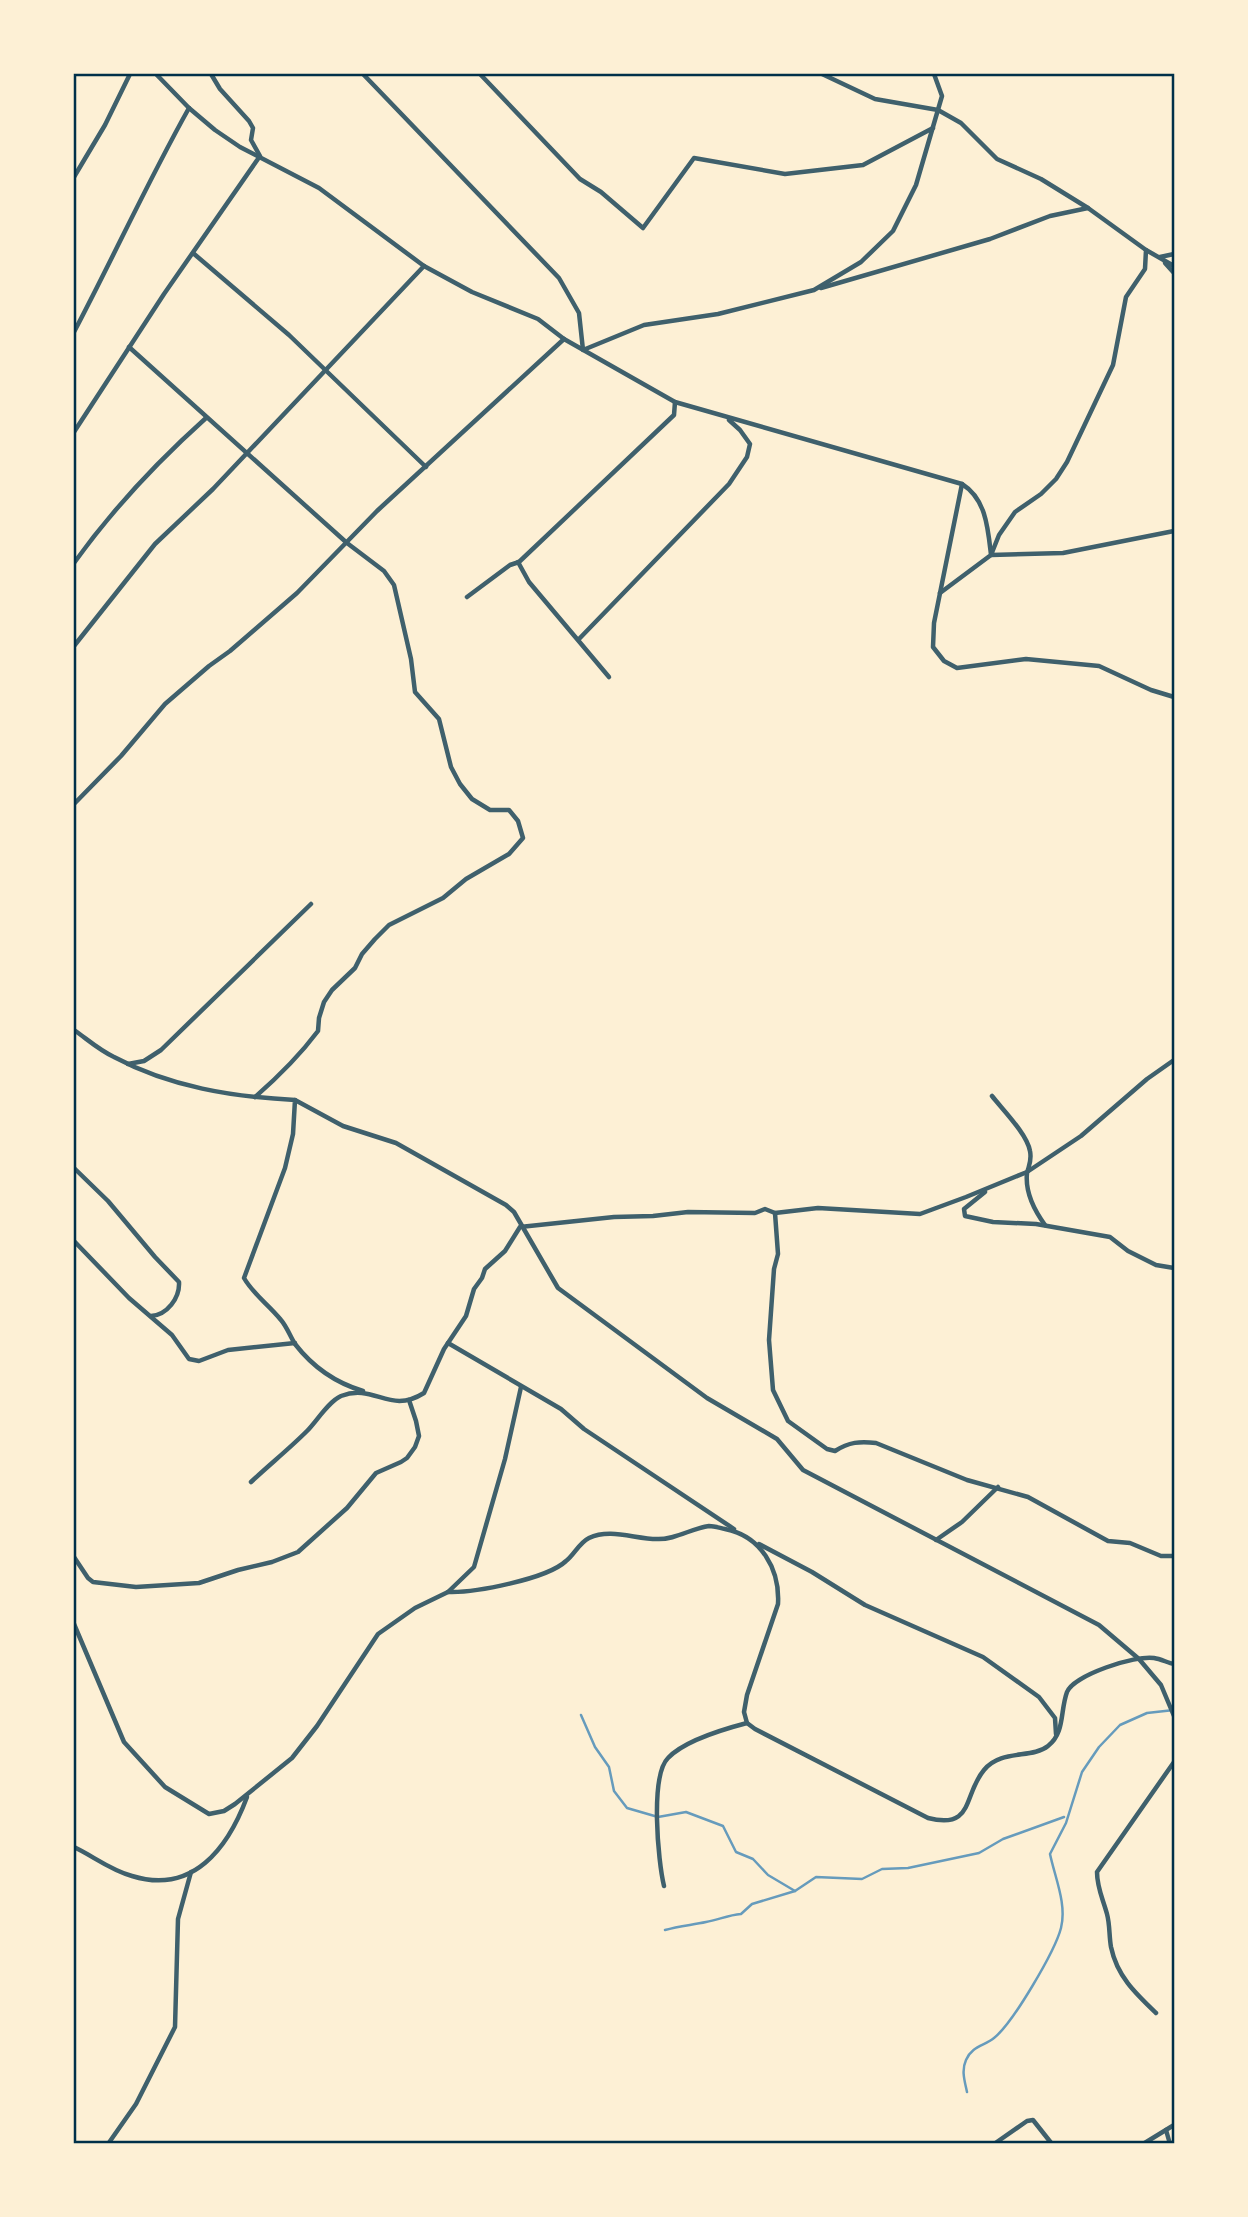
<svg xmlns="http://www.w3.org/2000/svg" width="1248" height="2217" font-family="'Sofia Sans Condensed',sans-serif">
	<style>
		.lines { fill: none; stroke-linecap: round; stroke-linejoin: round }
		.stream { stroke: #669bbc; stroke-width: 2.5 }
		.minor { stroke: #3f606c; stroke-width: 4.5 }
		.neatline { fill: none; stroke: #003049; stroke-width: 2.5 }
	</style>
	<rect width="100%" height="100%" fill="#fdf0d5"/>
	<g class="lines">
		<!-- stream -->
		<g class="stream">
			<path d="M581,1715L595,1747L609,1767L614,1791L627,1808L658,1817L686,1812L723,1826L736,1852L753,1859L768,1875L795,1891"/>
			<path d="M665,1930C679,1926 692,1925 706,1922C718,1920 728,1915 741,1914L752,1904L795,1891L816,1877L862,1879L882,1869L908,1868L979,1853L1003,1839L1064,1817"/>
			<path d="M967,2092C965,2082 961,2071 966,2060C972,2046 984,2046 994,2038C1013,2023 1055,1951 1061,1928C1067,1904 1055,1878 1050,1854L1066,1823L1082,1772L1099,1747L1120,1725L1147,1713L1174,1710"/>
		</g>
		<!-- minor -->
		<g class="minor">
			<path d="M156,74L189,108L215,130L240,147L319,188L424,266L472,292L538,319L564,339L675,402L962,484C986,499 988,528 991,555L940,593"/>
			<path d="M363,74L559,278L579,313L583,350L644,325L718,314L814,290L861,262L893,231L916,185L942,96L934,74"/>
			<path d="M480,74L580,179L601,192L643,228L694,158L785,174L863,165L933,128"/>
			<path d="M822,74L875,99L938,110L961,123L997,159L1041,179L1088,208L1146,250L1145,269L1126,297L1113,365L1067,462L1056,479L1041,494L1015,512L999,535L991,555L1063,553L1174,531"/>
			<path d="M74,177L105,125L130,74"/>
			<path d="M1146,250L1174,266"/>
			<path d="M193,253L289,335L426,467"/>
			<path d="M1160,257L1174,254"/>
			<path d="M1165,263L1174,273"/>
			<path d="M821,288L990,239L1050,216L1088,208"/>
			<path d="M74,332C113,258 148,181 189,108"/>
			<path d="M129,347L347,543L384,571L394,585L411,659L415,692L439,719L451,767L460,784L472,799L490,810H509L518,821L523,838L509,854L466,879L443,898L389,925L375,939L362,954L355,968L332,990L324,1002L319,1018L318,1031C300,1055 278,1077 255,1097"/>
			<path d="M74,432L164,294L260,156L251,140L253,128L249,121L220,89L211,74"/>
			<path d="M962,484L934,623L933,647L944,661L957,668L1026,659L1099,666L1151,690L1174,697"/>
			<path d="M518,562L529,582L609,677"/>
			<path d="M74,563C112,510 157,462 206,418"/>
			<path d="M467,597L510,565L519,562L674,415L675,402"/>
			<path d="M579,639L729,484L747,457L750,444L740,430L729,420"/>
			<path d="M74,646L155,544L213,489L424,266"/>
			<path d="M74,804L121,756L165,704L209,666L230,651L297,593L377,511L564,339"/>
			<path d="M74,1030C87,1039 99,1050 114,1057C170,1087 233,1097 295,1100L293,1134L285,1168L244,1278C253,1294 269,1305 281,1320C287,1327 290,1336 295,1344C312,1366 336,1383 363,1391"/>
			<path d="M128,1064L144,1061L161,1050L311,904"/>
			<path d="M992,1096C1003,1110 1027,1134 1030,1151C1032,1161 1029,1165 1027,1173C1025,1192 1034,1210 1045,1225"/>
			<path d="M295,1100L343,1126L396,1143L506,1205L514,1212L558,1288L707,1398L777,1439L803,1470L1099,1625L1139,1659L1161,1685L1174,1716"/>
			<path d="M74,1168L108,1201L155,1257L179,1282C180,1298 167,1315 151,1316"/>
			<path d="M985,1192L964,1209L965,1216L993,1222L1036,1224L1110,1237L1128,1251L1156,1265L1174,1268"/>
			<path d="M775,1213L778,1254L774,1269L769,1340L773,1390L788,1421L827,1449L835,1451C849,1442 860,1441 876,1443L967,1480L1028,1497L1108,1541L1130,1543L1161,1556H1174"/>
			<path d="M74,1241L129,1298L172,1335L189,1359L199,1361L228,1350L295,1343"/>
			<path d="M448,1343L561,1409L584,1429L734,1529"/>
			<path d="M251,1482C269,1465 289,1449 307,1431C317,1421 328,1402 341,1396C375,1383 389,1415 424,1393L444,1349L466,1316L474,1289L482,1278L485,1269L505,1251L520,1227L614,1217L653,1216L688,1212L755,1213L765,1209L775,1213L818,1208L920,1214L966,1197L1027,1172L1081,1136L1147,1079L1174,1060"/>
			<path d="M936,1540L962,1522L998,1487"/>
			<path d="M759,1544L812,1572L865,1605L983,1657L1039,1697L1055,1718L1056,1734"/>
			<path d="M74,1557L88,1578L93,1582L136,1587L199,1583L238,1570L272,1562L298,1552L347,1508L376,1473L401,1462L407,1458L415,1447L419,1436L416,1421L409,1400"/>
			<path d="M448,1592C474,1593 547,1579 566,1561C574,1555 579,1543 589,1538C610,1528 635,1539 657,1539C675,1540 692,1528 709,1526C714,1526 720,1528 725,1529C761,1536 780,1569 778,1604L747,1695L744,1712L747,1723L755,1729L928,1818C974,1830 963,1795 984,1770C1001,1749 1032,1759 1048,1746C1065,1733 1060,1711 1067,1692C1074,1675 1135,1655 1154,1658C1161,1659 1168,1663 1174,1664"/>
			<path d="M74,1624L124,1742L165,1787L209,1814L224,1811L235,1804L292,1758L317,1726L378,1634L415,1608L448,1592L474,1567L505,1459L521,1387"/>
			<path d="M74,1847C93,1856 110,1870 132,1876C193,1895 228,1848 247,1797"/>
			<path d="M664,1886C658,1861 650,1776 668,1758C685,1740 724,1729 747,1723"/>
			<path d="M1156,2013C1135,1993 1117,1976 1111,1947C1109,1936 1110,1925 1107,1914C1103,1899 1097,1888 1097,1872L1174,1762"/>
			<path d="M1166,2130L1170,2144"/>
			<path d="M108,2144L136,2104L175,2027L178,1919L191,1872"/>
			<path d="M994,2144L1027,2121L1033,2120L1052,2144"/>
			<path d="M1143,2144L1174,2125"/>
		</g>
	</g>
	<!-- border -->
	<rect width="1248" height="2217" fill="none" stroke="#fdf0d5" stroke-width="150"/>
	<rect x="75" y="75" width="1098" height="2067" class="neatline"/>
</svg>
